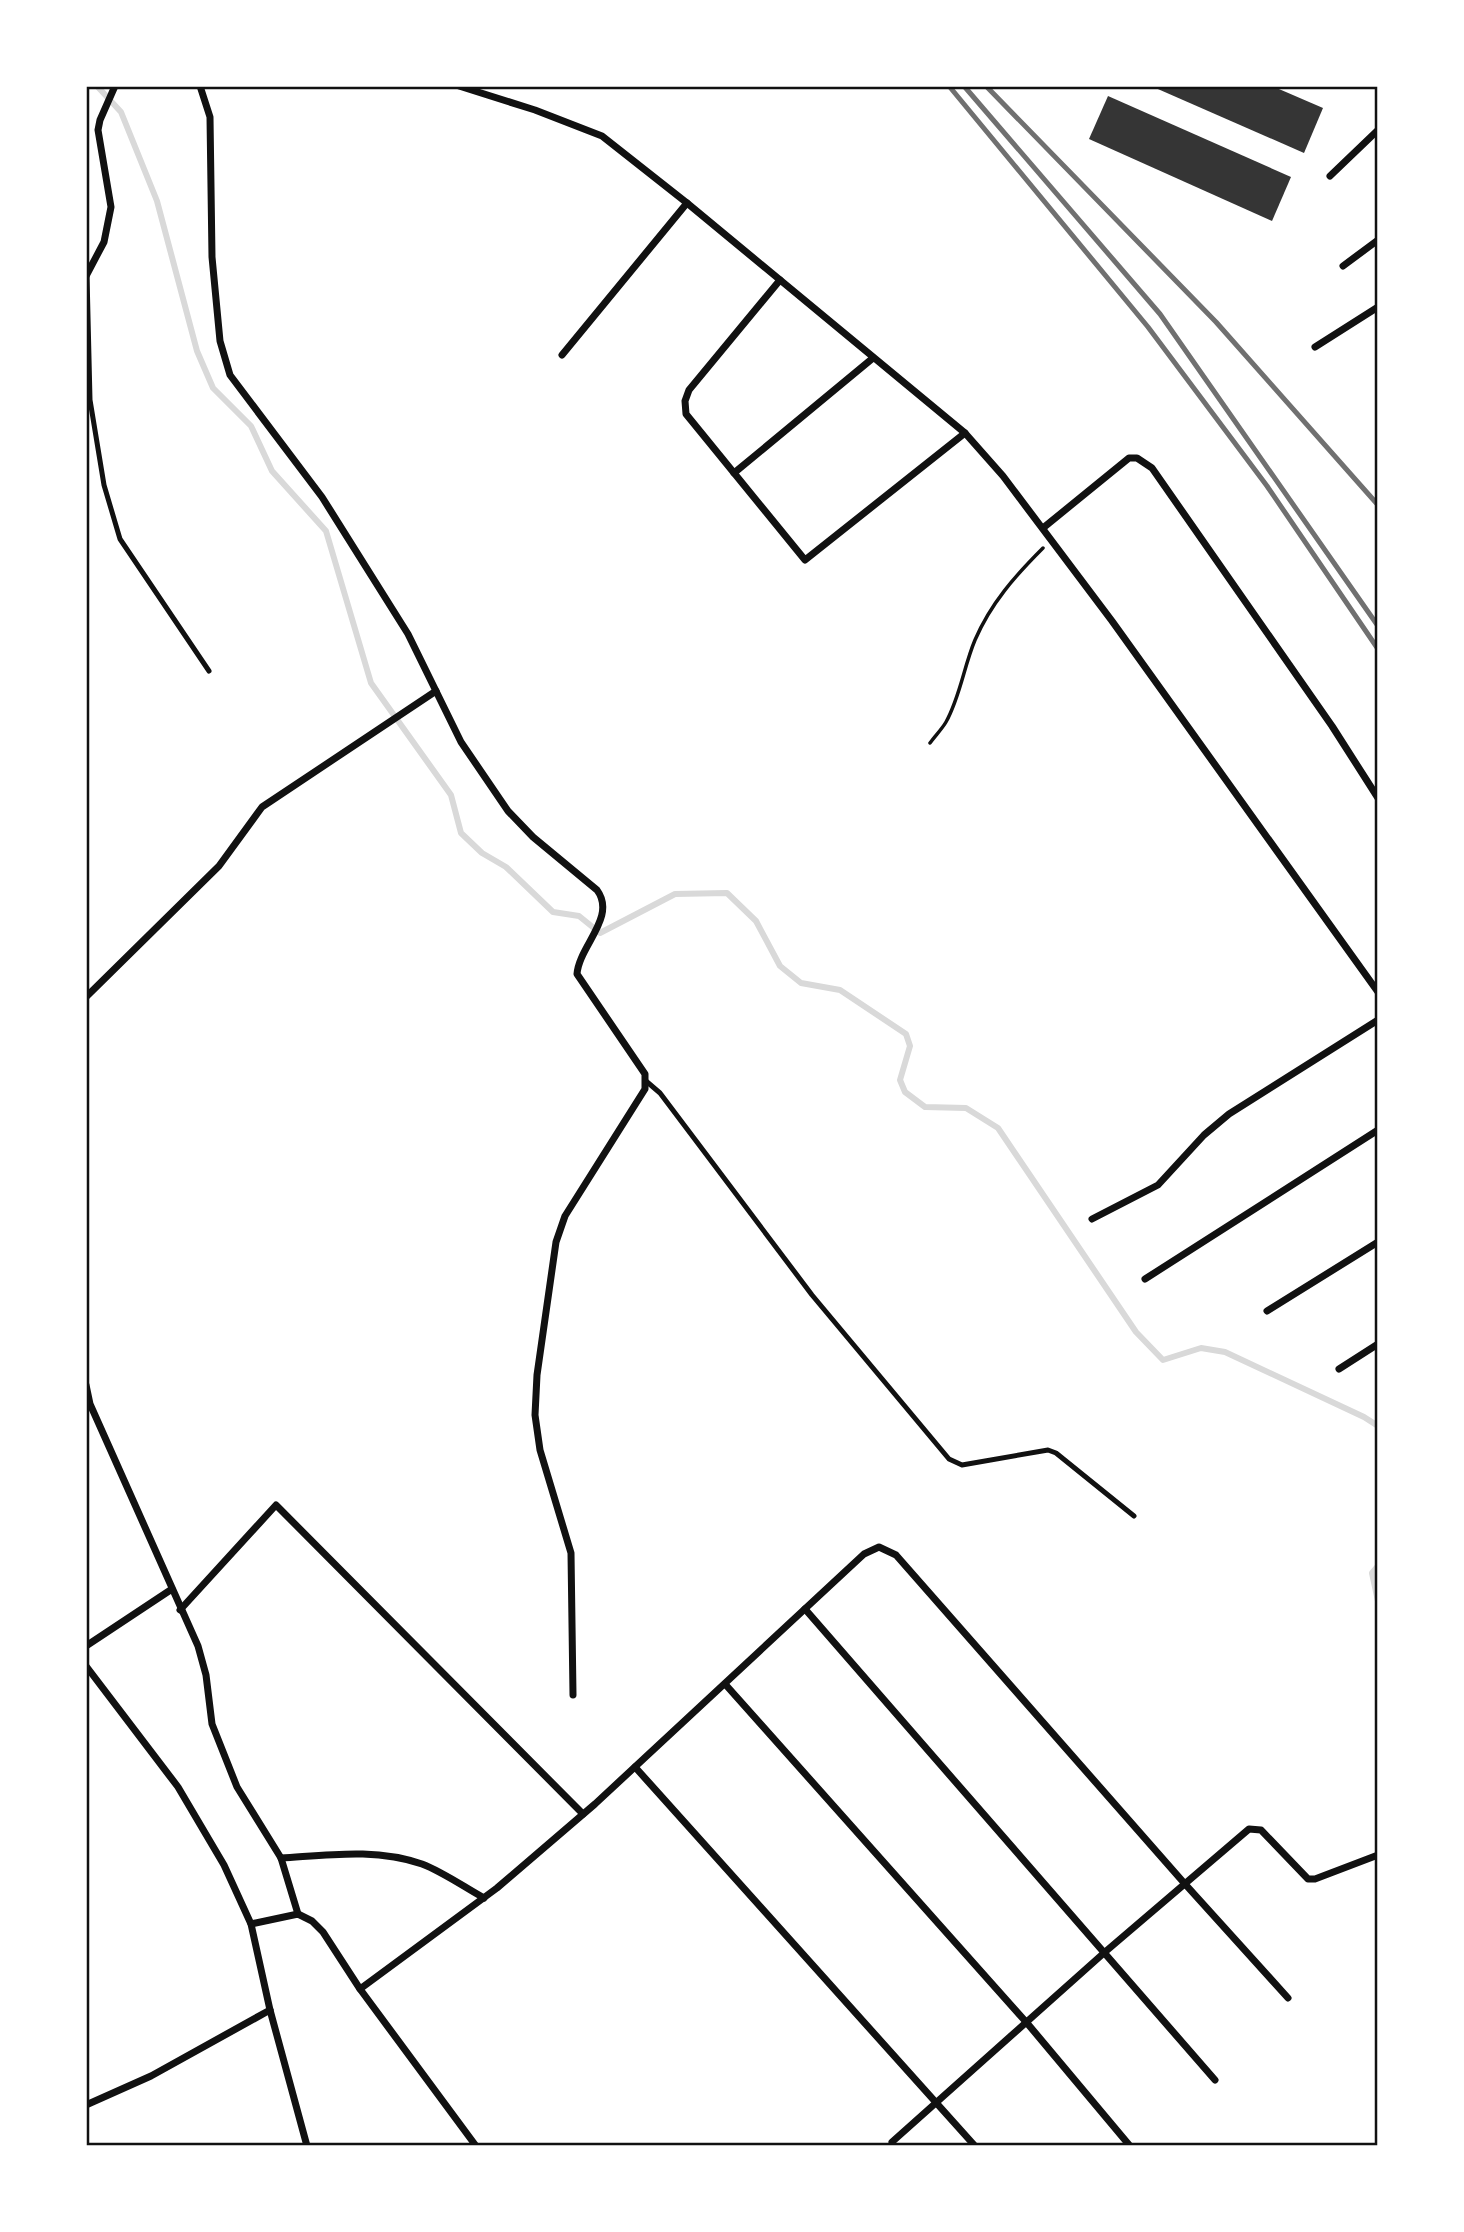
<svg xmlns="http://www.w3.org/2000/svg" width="1464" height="2232" font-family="Helvetica,sans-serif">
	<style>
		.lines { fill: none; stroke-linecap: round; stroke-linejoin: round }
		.stream { stroke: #d9d9d9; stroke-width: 6 }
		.building { fill: #353535 }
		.path { stroke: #111; stroke-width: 3.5 }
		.service { stroke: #111; stroke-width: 5 }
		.minor { stroke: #111; stroke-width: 7 }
		.rail { stroke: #707070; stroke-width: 5 }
		.neatline { fill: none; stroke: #111; stroke-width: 2.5 }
	</style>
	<rect width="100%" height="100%" fill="#fff"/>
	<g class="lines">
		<!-- stream -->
		<g class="stream">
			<path d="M97,86L121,112L157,201L197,351L213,388L251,426L272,471L326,531L371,683L451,795L461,833L482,853L506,867L553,912L579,916L600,933L675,894L727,893L756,921L780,966L801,983L840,990L906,1034L910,1046L900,1080L905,1092L925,1107L966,1108L998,1128L1136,1332L1163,1360L1201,1348L1225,1352L1364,1417L1378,1426"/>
			<path d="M1378,1566L1372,1573L1378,1601"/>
		</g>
	</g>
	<!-- building -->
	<g class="building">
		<path d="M1151,86H1272L1323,108L1304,153Z"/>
		<path d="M1108,96L1291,177L1272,221L1089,139Z"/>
	</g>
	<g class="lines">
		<!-- path -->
		<path class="path" d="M930,743C935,736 942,729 946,722C960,697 964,666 975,640C991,603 1015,576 1043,548"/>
		<!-- service -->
		<g class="service">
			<path d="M87,275L90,400L104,485L120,539L209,671"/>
			<path d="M646,1081L660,1093L812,1295L949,1459L962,1465L1048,1450L1056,1453L1134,1516"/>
		</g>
		<!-- minor -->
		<g class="minor">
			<path d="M200,86L210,117L212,257L220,341L230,375L322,497L408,634L461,742L508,811L533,837L597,890C617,917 579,946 577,974L645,1074V1089L565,1216L556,1242L537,1375L535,1415L540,1450L571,1553L573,1695"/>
			<path d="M459,86L535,110L602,136L687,203L965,433L1003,476L1112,621L1378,992"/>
			<path d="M1330,176L1378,130"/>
			<path d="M1343,266L1378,240"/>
			<path d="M86,276L104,242L111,207L98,130L100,120L115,86"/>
			<path d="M780,280L689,390L685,401L686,414L805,560L965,433"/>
			<path d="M1315,347L1378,307"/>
			<path d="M562,355L687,203"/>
			<path d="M734,473L873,358"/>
			<path d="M1043,528L1129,458H1137L1152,468L1332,726L1378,798"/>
			<path d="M86,997L219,866L262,807L436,691"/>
			<path d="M1092,1219L1158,1185L1204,1135L1229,1114L1378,1020"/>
			<path d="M1145,1279L1378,1130"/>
			<path d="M1267,1311L1378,1242"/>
			<path d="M1339,1369L1378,1344"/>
			<path d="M86,1385L90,1404L198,1646L206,1675L212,1724L237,1787L281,1858L298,1914"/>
			<path d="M805,1609L1215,2080"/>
			<path d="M180,1610L276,1505L583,1814"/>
			<path d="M86,1646L172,1589"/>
			<path d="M86,1666L178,1787L224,1865L251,1924L270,2010L307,2146"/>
			<path d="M725,1684L1027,2023L1130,2146"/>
			<path d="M635,1767L975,2146"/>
			<path d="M281,1858C329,1855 376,1848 422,1864C443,1872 464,1887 484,1898"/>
			<path d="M251,1924L298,1914L312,1921L323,1932L360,1989L476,2146"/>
			<path d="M360,1989L497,1888L595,1804L864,1554L879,1547L896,1555L1185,1884L1288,1998"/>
			<path d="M86,2105L151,2076L270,2010"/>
			<path d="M892,2142L1105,1952L1249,1829L1261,1830L1308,1879H1315L1378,1855"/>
		</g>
		<!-- rail -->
		<g class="rail">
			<path d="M949,86L1148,327L1267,486L1378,649"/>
			<path d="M964,86L1160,314L1378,626"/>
			<path d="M986,86L1216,322L1378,505"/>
		</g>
	</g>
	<!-- border -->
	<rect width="1464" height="2232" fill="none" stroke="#ffffff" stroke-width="175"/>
	<rect x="88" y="88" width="1288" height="2056" class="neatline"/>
</svg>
